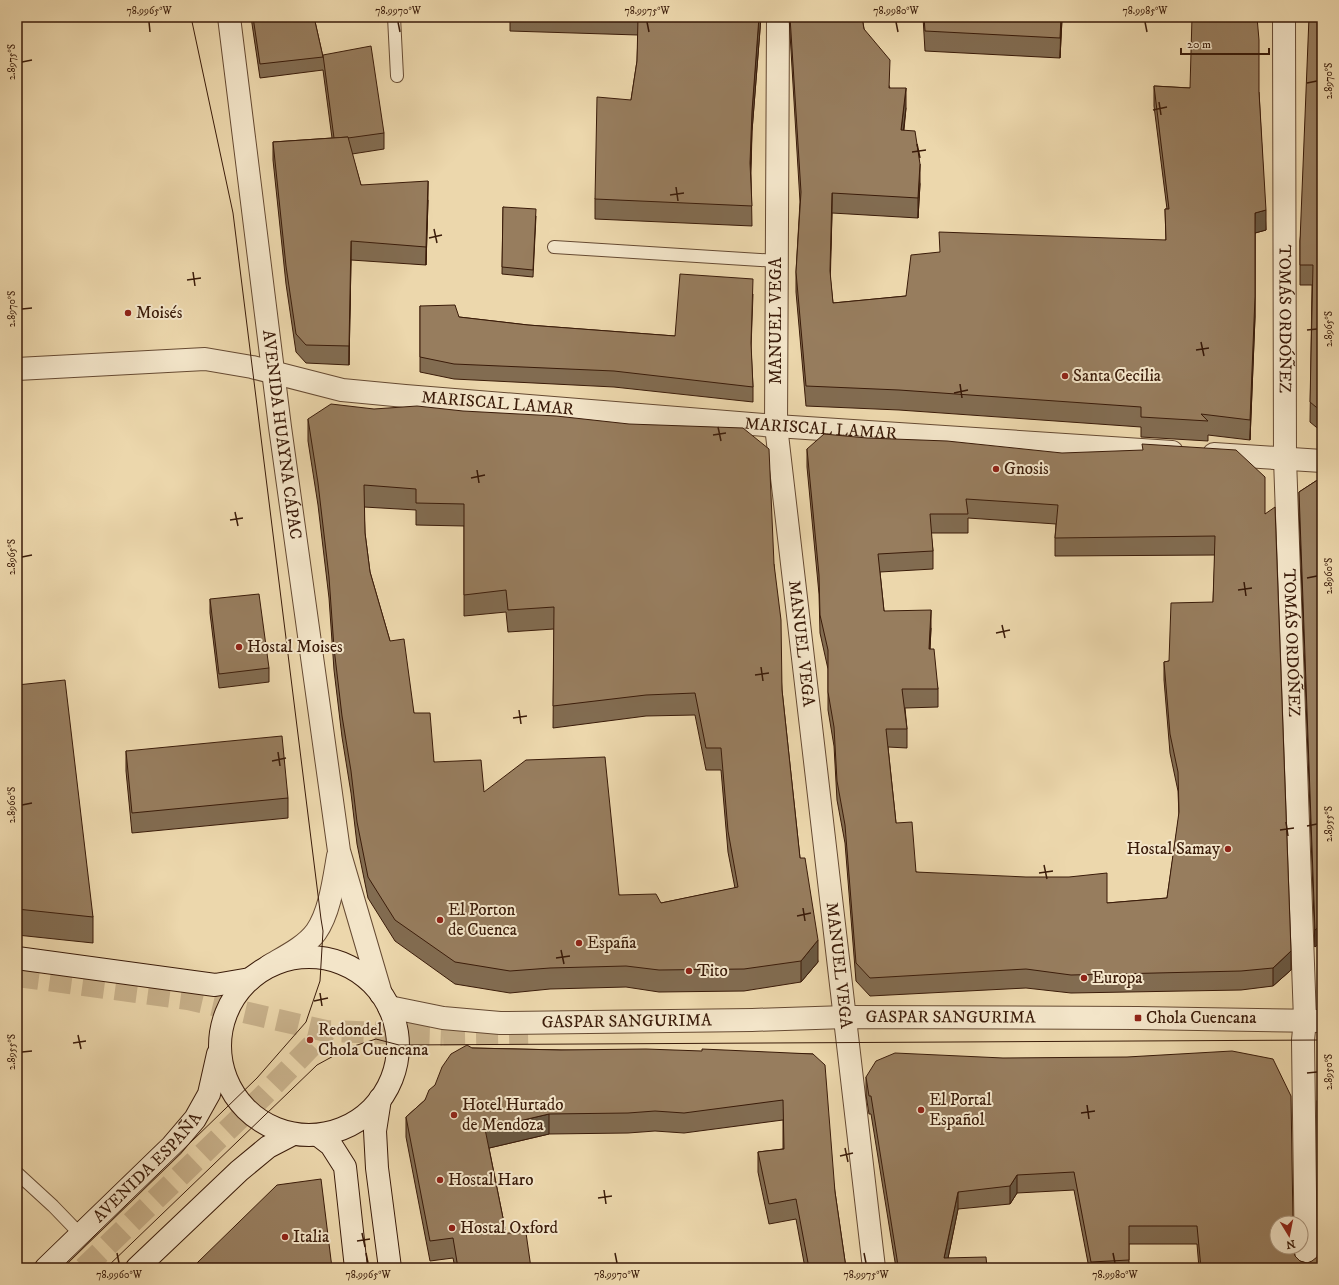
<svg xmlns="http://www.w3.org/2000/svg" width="1339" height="1285" font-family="'IM FELL DW Pica',serif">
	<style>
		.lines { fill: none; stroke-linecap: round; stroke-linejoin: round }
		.minor-tunnel { stroke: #c8b18b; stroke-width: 22; stroke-dasharray: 22 11; stroke-linecap: butt }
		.tertiary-tunnel { stroke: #c8b18b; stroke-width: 22; stroke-dasharray: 22 11; stroke-linecap: butt }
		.service-casing { stroke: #664a32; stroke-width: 14 }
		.minor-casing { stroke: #664a32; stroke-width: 24 }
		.tertiary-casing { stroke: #664a32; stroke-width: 24 }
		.secondary-casing { stroke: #3a1b09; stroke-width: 24 }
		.service { stroke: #f3e5c9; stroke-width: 12 }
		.minor { stroke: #f3e5c9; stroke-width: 22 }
		.tertiary { stroke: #f3e5c9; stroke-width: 22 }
		.secondary { stroke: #f3e5c9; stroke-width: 22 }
		.tram { stroke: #3a1b09; stroke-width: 1 }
		.wall { fill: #826c51; stroke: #3a1b09; fill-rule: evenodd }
		.shaded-wall { fill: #6a5842; stroke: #3a1b09 }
		.building { fill: #977d5e; stroke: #3a1b09; fill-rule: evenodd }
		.ticks { fill: none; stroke: #3a1b09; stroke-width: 1.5 }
		.poi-dot { fill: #8f2418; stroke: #f3e5c9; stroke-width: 1.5 }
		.labels { text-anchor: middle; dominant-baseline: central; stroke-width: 4; stroke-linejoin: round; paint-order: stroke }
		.poi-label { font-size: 17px; fill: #3a1b09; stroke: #f3e5c9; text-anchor: start }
		.street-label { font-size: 17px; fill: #3a1b09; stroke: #f3e5c9 }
		.neatline { fill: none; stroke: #3a1b09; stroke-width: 1.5 }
		.ticks-label { font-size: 10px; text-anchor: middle; fill: #3a1b09 }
	</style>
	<rect width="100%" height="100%" fill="#ecd7ac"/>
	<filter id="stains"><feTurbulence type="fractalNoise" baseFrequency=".005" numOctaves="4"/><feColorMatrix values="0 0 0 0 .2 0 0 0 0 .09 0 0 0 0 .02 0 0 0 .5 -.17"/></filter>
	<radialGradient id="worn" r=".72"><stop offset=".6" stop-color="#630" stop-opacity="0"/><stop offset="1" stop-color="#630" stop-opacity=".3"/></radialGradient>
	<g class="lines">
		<!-- minor-tunnel -->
		<path class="minor-tunnel" d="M443,1035L528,1033"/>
		<!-- tertiary-tunnel -->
		<g class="tertiary-tunnel">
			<path d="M17,976L188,999L326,1031L443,1035"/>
			<path d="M84,1268L264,1095L326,1031"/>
		</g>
		<defs>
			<g id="service">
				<path d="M394,17L397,76"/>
				<path d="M554,247L777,261"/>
				<path d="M17,1173L53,1206L81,1235"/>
			</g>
			<g id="minor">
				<path id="s1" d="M778,17L776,426L874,1268"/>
				<path id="s2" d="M1284,17L1285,459L1305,1020L1303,1040L1306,1268"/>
				<path id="s3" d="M17,369L205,359L252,367L342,390L405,396L776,426L1172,452"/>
				<path d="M1214,454L1322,461"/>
				<path id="s4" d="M389,1007L443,1018L500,1023L752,1020L846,1017L1138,1018L1322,1021"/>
			</g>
			<g id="tertiary">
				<path id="s5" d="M229,17L280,427L339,851L381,994"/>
				<path d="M269,966C284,957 305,947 316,932C330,912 334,879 338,856"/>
			</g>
			<g id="secondary">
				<circle cx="309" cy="1046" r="89"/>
				<path d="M17,958L215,985L250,979"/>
				<path d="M380,1099L375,1131L377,1168L390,1268"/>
				<path d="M318,1135L331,1145L345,1167L356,1268"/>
				<path id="s6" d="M46,1268L172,1146L195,1119L209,1094L218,1054"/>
				<path d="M137,1268L239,1171L268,1147L293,1134"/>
			</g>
		</defs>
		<!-- service casing -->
		<use href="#service" class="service-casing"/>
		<!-- minor casing -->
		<use href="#minor" class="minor-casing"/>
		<!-- tertiary casing -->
		<use href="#tertiary" class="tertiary-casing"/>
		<!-- secondary casing -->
		<use href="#secondary" class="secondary-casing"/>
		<!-- service -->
		<use href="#service" class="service"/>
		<!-- minor -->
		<use href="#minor" class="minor"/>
		<!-- tertiary -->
		<use href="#tertiary" class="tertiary"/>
		<!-- secondary -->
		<use href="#secondary" class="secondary"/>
		<!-- tram -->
		<g class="tram">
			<path d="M61,1268L257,1078L306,1022L320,981L323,931L321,919L233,213L191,17"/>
			<path d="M106,1268L317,1065L348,1048L376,1039L399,1045L1322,1040"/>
		</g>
	</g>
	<!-- wall -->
	<g class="wall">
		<path d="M251,17H314L323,57L384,133V149L352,154L361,185L428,200L426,265L351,260L349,365L306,363L296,352L286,284L273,160V142L332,138L323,70L260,78Z"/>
		<path d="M510,17H761L752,131L751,173L752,226L595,219V199L631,100L637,61L638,35L510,31Z"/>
		<path d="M789,17H862L864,29L890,88L906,108L904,130L920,184L918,218L832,213L830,275L833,303L906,296L1166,240L1165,209H1167L1154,106V86L1259,92L1266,230L1255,233V317L1250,440L1208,435V441L1141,437V427L899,410L806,406L796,292V272L800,202Z"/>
		<path d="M923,17H1105L1104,21L1062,19L1060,58L925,51Z"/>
		<path d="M1322,17V432L1310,422L1312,285H1300V241Z"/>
		<path d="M503,207L536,216L533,277L502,274Z"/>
		<path d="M753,294L751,348L753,387V402L614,387L454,379L420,372V306L459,317L528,325L675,336Z"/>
		<path d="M308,419L774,564L782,690L800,858L818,962L801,982L744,991L659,992L626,987L550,989L510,993L455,984L395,941L368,898L357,844L351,793L342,737L334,670L329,598L318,505L308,441ZM364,507L416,510V525L464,526V616L506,612L508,632L554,629L553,728L646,716L695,715L706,770H721L728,852L735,888L661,903L619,895L484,792L434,762L414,713L390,641L370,572L365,533Z"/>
		<path d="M807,449L1265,513L1291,970L1273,986L1241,990L1071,993L1026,988L870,996L856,981L845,843L837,800L834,746L828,710V669L820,633L819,594L807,467ZM968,518L1056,524L1055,538V556L1215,555L1213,602L1169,661L1164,662V680L1170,753L1178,791L1179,816L1167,898L1107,903L916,872L896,823L888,747L907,748V729L905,708L938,707V689L930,649L931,628L884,611L880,572L933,569V551L931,533H968Z"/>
		<path d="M1322,477L1315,947L1299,509V492Z"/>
		<path d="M210,599L269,668V682L219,688L210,613Z"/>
		<path d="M17,685L93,917V943L17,935Z"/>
		<path d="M126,751L288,798V818L132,833L126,771Z"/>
		<path d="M472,1048L561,1050L813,1054L835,1192L846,1268H805L796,1219L769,1224L758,1172V1152L783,1149V1120L684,1133L655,1131L628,1133L549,1134L489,1148L506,1233L531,1268H455L453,1258L430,1261L406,1137V1117L425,1100L435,1085Z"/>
		<path d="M866,1077L1294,1250L1295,1256L1300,1261L1322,1268H1199L1197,1244H1129V1268H1089L1074,1190L1017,1193L1010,1204L958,1209L948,1258L987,1268H896L871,1114H869L866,1095Z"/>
	</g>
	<!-- shaded-wall -->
	<g class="shaded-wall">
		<path d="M759,17H761L752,131L750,183L752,111Z"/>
		<path d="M1061,17H1062V19L1060,58Z"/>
		<path d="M906,88V108L901,150V130Z"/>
		<path d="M920,164V184L918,218V198Z"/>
		<path d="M428,181V200L426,265V247Z"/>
		<path d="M832,193V213L830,291V271Z"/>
		<path d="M1266,210V230L1255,233V317L1250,440L1255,213Z"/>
		<path d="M351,241V260L349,365V346Z"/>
		<path d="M931,610V628L929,667V649Z"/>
		<path d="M1322,924V941L1315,947V930Z"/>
		<path d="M818,940V962L801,982V961Z"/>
		<path d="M1291,951V970L1273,986V968Z"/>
		<path d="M549,1114V1134L485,1149V1129Z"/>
		<path d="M1017,1175V1193L1010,1204V1186Z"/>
		<path d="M958,1192V1209L946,1268L944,1258Z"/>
	</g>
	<!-- building -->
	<g class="building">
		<path d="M253,17H314L323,57L260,64Z"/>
		<path d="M638,17H759L752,111L750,163L752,206L595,199L597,97L631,100L637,61Z"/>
		<path d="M790,17H862L864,29L890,60L889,88H906L901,130L915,131L920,164L918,198L832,193L830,271L833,303L906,296L911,255L940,252L939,232L1166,240L1165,209H1169L1154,86L1190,88L1192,17H1257L1259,40V92L1266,210L1255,213V297L1250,420L1201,414L1208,421L1141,417V407L899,390L806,386L796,272L801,192Z"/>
		<path d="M924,17H1061L1060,38L925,31Z"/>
		<path d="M1309,17H1322V412L1310,402L1313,265H1300V241Z"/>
		<path d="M371,46L384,133L348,138V137L334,138L323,55Z"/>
		<path d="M348,137L361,185L428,181L426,247L351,241L349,346L306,345L296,334L286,266L273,142Z"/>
		<path d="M503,207L536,209L533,270L502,267Z"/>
		<path d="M680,274L753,279L751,343L753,387L614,371L454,364L420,357V306L455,305L459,317L528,325L675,336Z"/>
		<path d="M331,404L374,409L417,406L463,411L556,416L629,424L743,428L769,449L774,564L781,620L782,690L800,858H805L818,940L801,961L744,969L659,970L626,966L550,968L510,971L455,962L395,920L368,877L357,822L351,771L342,716L334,648L329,577L318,483L308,419ZM364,485L416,489V503L464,504V595L506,590L508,610L554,607L553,706L646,695L695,693L706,748H721L728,831L738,887L661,903L656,894L619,895L605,757L526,760L484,792L481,760L434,762L430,713H414L404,639L390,641L370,572L365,533Z"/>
		<path d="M824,434L867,438L947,441L1062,453L1143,450L1142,444L1236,450L1265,477V514L1275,507L1291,951L1273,968L1241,971L1071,975L1026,969L870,978L856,963L845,825L837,781L834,727L828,692V650L820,615L819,575L807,449ZM966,499L1058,505L1055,538L1215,536L1213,602L1171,603L1169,661L1164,662L1170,734L1178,772L1179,812L1167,898L1107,903V873L1069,877H1026L916,872L912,822L896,823L886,729H907L902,689H938L934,649H929L931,610L884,611L878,554L933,551L930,514H968Z"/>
		<path d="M1322,477V924L1315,930L1299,492Z"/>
		<path d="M259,594L269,668L219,674L210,599Z"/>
		<path d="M65,680L93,917L17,909V685Z"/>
		<path d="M282,736L288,798L132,813L126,751Z"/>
		<path d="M467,1045L472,1048L561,1050L646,1049L702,1051V1049L813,1054L825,1065L835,1192L846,1268H809L796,1199L769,1204L758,1152L784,1149L783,1100L684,1113L655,1111L628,1113L549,1114L485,1129L506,1233H526L531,1268H458L453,1238L430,1241L406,1117L425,1100L429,1090L435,1085L442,1067L451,1054Z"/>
		<path d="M1232,1051L1273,1059L1291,1096L1293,1223H1277V1247H1293L1294,1250L1295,1256L1300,1261L1307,1263L1312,1261L1317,1257L1318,1250L1317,1101L1322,1089V1268H1201L1197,1226H1129V1260L1091,1262L1074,1172L1017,1175L1010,1186L958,1192L944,1258L986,1257L987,1268H898L897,1259L871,1096H869L866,1077L876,1061L895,1053L1003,1058L1127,1057Z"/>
		<path d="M321,1179L332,1268H198L197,1263L277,1185Z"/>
	</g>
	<!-- ticks -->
	<path class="ticks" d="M149,22L150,32M398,22L400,32M647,22L649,32M896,22L898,32M1145,22L1147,32M22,62L32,60M1307,83L1317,81M1159,102L1161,115M1153,110L1167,107M917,144L920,158M912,152L926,150M676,187L678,201M670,195L684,193M434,229L437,243M429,238L442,235M193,272L195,286M187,280L201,278M22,309L32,308M1307,330L1317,329M1201,342L1204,356M1196,350L1209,348M960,384L962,398M954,393L968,390M718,427L721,441M713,435L726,433M477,470L479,483M471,478L485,475M235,512L238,526M230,520L243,518M22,557L32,555M1307,578L1317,576M1244,582L1246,596M1238,590L1252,588M1002,625L1005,638M996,633L1010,630M761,667L763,681M755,675L769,673M519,710L521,724M513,718L527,716M278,752L280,766M272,761L286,758M22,805L32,803M1286,822L1288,836M1307,826L1317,824M1280,830L1294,828M1044,865L1047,879M1039,873L1053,871M803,908L805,921M797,916L811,913M561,950L564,964M556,958L570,956M320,993L322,1006M314,1001L328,998M78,1035L81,1049M73,1043L86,1041M22,1052L32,1051M1307,1073L1317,1072M1087,1105L1089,1119M1081,1113L1095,1111M845,1148L848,1162M840,1156L853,1153M604,1190L606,1204M598,1198L612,1196M362,1233L365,1247M357,1241L370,1239M117,1253L119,1263M366,1253L368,1263M615,1253L617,1263M864,1253L866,1263M1113,1253L1115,1263"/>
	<!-- markers -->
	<g class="poi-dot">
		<circle cx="128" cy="313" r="4"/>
		<circle cx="1065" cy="376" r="4"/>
		<circle cx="996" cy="469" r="4"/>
		<circle cx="239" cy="647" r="4"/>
		<circle cx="1228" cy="849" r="4"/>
		<circle cx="440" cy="920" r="4"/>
		<circle cx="579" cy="943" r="4"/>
		<circle cx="689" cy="971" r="4"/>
		<circle cx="1084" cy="978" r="4"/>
		<rect x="1134" y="1014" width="8" height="8" rx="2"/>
		<circle cx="310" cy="1040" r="4"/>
		<circle cx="921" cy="1110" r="4"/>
		<circle cx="454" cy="1115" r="4"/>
		<circle cx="440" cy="1180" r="4"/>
		<circle cx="452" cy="1228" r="4"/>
		<circle cx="285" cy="1237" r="4"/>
	</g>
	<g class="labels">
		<!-- poi labels -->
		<g class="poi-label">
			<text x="136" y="313">Moisés</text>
			<text x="1073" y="376">Santa Cecilia</text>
			<text x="1004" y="469">Gnosis</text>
			<text x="247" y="647">Hostal Moises</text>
			<text x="1220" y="849" text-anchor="end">Hostal Samay</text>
			<text x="448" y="910">El Porton<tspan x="448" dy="20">de Cuenca</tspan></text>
			<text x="587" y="943">España</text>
			<text x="697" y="971">Tito</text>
			<text x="1092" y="978">Europa</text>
			<text x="1146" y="1018">Chola Cuencana</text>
			<text x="318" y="1030">Redondel<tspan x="318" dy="20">Chola Cuencana</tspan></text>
			<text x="929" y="1100">El Portal<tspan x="929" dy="20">Español</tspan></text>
			<text x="462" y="1105">Hotel Hurtado<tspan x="462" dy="20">de Mendoza</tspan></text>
			<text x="448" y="1180">Hostal Haro</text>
			<text x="460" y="1228">Hostal Oxford</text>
			<text x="293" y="1237">Italia</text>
		</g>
		<!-- street labels -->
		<g class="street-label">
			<text stroke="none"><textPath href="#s2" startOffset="302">TOMÁS ORDÓÑEZ</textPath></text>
			<text transform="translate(776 321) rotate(-90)">MANUEL VEGA</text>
			<text stroke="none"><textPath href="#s3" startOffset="485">MARISCAL LAMAR</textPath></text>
			<text stroke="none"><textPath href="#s3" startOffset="809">MARISCAL LAMAR</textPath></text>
			<text stroke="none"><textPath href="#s5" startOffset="421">AVENIDA HUAYNA CÁPAC</textPath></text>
			<text stroke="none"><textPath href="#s2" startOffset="626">TOMÁS ORDÓÑEZ</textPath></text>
			<text stroke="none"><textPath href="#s1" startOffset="628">MANUEL VEGA</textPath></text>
			<text stroke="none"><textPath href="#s1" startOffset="952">MANUEL VEGA</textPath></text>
			<text stroke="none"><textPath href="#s4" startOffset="563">GASPAR SANGURIMA</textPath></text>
			<text stroke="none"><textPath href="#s4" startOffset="239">GASPAR SANGURIMA</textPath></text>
			<text stroke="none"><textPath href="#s6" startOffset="143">AVENIDA ESPAÑA</textPath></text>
		</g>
	</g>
	<!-- margin -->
	<rect width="1339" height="1285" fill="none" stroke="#ecd7ac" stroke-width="44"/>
	<!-- north arrow -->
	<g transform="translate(1289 1235) rotate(170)"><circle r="19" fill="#f3e5c9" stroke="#a9947c"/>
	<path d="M0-3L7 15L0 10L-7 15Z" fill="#8f2418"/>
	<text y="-6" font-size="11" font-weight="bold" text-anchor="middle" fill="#3a1b09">N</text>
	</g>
	<!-- scale -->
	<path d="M1181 48v6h88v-6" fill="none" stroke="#3a1b09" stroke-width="2"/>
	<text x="1187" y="48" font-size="12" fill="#3a1b09" stroke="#f3e5c9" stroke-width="3" paint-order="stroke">20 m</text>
	<rect x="22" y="22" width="1295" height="1241" class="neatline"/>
	<g class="ticks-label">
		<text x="149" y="14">78.9965°W</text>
		<text x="398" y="14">78.9970°W</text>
		<text x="647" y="14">78.9975°W</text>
		<text x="896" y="14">78.9980°W</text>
		<text x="1145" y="14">78.9985°W</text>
		<text transform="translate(11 62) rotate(-90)" y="4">2.8975°S</text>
		<text transform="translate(1328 81) rotate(-90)" y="4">2.8970°S</text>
		<text transform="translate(11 309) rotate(-90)" y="4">2.8970°S</text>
		<text transform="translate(1328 329) rotate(-90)" y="4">2.8965°S</text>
		<text transform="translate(11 557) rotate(-90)" y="4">2.8965°S</text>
		<text transform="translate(1328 576) rotate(-90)" y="4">2.8960°S</text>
		<text transform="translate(11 805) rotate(-90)" y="4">2.8960°S</text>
		<text transform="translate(1328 824) rotate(-90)" y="4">2.8955°S</text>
		<text transform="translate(11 1052) rotate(-90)" y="4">2.8955°S</text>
		<text transform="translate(1328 1072) rotate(-90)" y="4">2.8950°S</text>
		<text x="119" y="1278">78.9960°W</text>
		<text x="368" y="1278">78.9965°W</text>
		<text x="617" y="1278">78.9970°W</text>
		<text x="866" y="1278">78.9975°W</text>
		<text x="1115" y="1278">78.9980°W</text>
	</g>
	<rect width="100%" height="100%" filter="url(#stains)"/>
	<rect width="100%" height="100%" fill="url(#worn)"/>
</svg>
